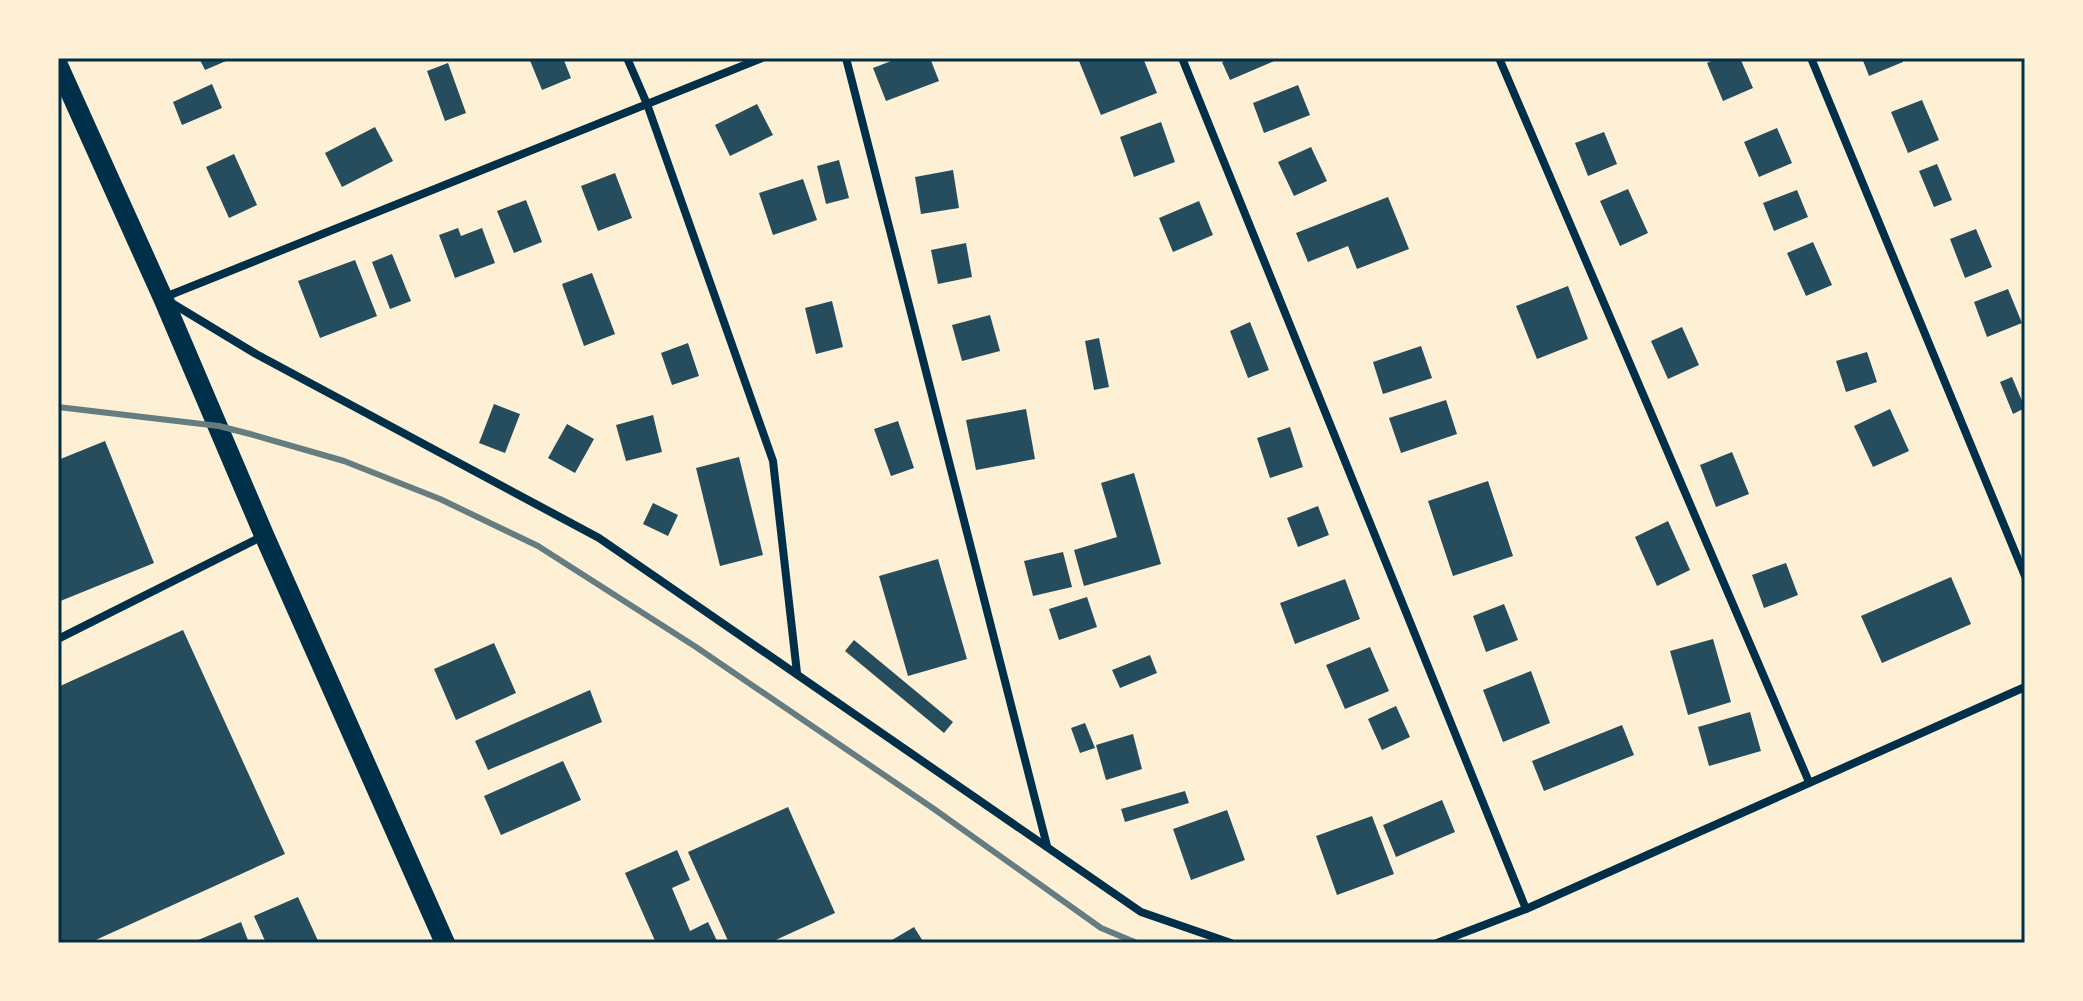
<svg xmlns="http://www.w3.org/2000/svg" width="2083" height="1001" font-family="Spectral,serif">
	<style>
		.building { fill: #264d5e }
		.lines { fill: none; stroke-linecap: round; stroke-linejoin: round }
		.minor { stroke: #003049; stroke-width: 8 }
		.primary { stroke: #003049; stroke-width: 20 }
		.rail { stroke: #657d81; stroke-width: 6 }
		.neatline { fill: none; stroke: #003049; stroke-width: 3 }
	</style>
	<rect width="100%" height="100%" fill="#fdf0d5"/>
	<!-- building -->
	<g class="building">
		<path d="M199,58H233L205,70Z"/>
		<path d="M529,58H563L571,78L542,90Z"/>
		<path d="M899,58H930L939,81L886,101L873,68Z"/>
		<path d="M1086,58H1143L1157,93L1101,115L1079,61Z"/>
		<path d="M1231,58H1281L1230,80L1222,62Z"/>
		<path d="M1718,58H1740L1753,88L1723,101L1707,63Z"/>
		<path d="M1862,58H1901L1903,62L1869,76Z"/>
		<path d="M448,63L466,113L445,121L427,71Z"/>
		<path d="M212,84L222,108L182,125L173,102Z"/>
		<path d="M1298,85L1310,115L1264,133L1253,103Z"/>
		<path d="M1922,100L1939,140L1908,153L1891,112Z"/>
		<path d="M757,104L773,135L730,156L715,125Z"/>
		<path d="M1161,122L1175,162L1134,177L1120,137Z"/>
		<path d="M375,127L393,161L342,187L325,153Z"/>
		<path d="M1777,128L1792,163L1759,177L1744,142Z"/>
		<path d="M1604,132L1617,164L1588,176L1575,143Z"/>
		<path d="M1311,147L1327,181L1294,196L1278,162Z"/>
		<path d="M234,154L257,205L229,218L206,167Z"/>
		<path d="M839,160L849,198L826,204L817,166Z"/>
		<path d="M1937,164L1952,200L1934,207L1919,171Z"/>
		<path d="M953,170L959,208L921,214L915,177Z"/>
		<path d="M615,173L632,218L598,231L581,186Z"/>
		<path d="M803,179L817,220L773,235L759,193Z"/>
		<path d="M1628,189L1648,233L1620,246L1600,201Z"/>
		<path d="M1797,190L1808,217L1774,231L1763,203Z"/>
		<path d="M1388,197L1409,249L1357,269L1348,246L1308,262L1296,233Z"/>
		<path d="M526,200L542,242L514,253L497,211Z"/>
		<path d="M1199,201L1213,235L1173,252L1159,218Z"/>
		<path d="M458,228L461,236L482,228L495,263L455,278L439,235Z"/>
		<path d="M1976,229L1992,267L1965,278L1950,239Z"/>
		<path d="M1813,242L1832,285L1806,296L1787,253Z"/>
		<path d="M966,243L972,277L938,284L931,250Z"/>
		<path d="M392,254L411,301L390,309L372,262Z"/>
		<path d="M355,260L377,316L320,338L298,281Z"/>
		<path d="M592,273L615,334L584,346L562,284Z"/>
		<path d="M1568,286L1588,339L1537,359L1516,306Z"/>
		<path d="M2008,289L2022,323L1987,337L1974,302Z"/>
		<path d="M832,301L843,347L816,354L805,308Z"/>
		<path d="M990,315L1000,351L962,361L952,325Z"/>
		<path d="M1250,322L1269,370L1248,378L1230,331Z"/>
		<path d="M1682,327L1699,365L1668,379L1651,341Z"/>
		<path d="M1099,338L1109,387L1094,390L1085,341Z"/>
		<path d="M688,343L699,376L672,385L661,353Z"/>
		<path d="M1421,346L1432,378L1383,394L1373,362Z"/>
		<path d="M1867,352L1877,382L1846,392L1836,361Z"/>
		<path d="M2012,377L2025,408L2013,414L2000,382Z"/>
		<path d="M1446,400L1457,434L1401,453L1389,418Z"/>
		<path d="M494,404L520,414L505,453L479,443Z"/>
		<path d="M1026,409L1035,459L976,470L966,420Z"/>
		<path d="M1890,409L1909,451L1873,467L1854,426Z"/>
		<path d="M653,415L662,452L626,461L616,425Z"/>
		<path d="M898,421L914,468L891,476L874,429Z"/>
		<path d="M567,424L594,439L575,473L548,458Z"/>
		<path d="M1290,427L1303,467L1270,478L1257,438Z"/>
		<path d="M105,441L154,563L58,602V460Z"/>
		<path d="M1732,452L1749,494L1716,507L1700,465Z"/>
		<path d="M739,457L763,555L720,566L696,468Z"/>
		<path d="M1134,473L1161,564L1084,586L1074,550L1117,537L1101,483Z"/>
		<path d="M1488,481L1513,556L1453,576L1428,501Z"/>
		<path d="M653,503L678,515L668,536L643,524Z"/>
		<path d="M1318,506L1329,535L1298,547L1287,518Z"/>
		<path d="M1668,521L1690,570L1657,586L1635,537Z"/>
		<path d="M1063,552L1072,587L1033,596L1024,561Z"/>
		<path d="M938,559L967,659L908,676L879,576Z"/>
		<path d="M1786,563L1798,595L1764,608L1752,575Z"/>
		<path d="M1951,577L1971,624L1882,663L1861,616Z"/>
		<path d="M1345,579L1360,619L1295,644L1280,603Z"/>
		<path d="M1087,597L1097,627L1059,640L1049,609Z"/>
		<path d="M1504,604L1518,640L1486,652L1473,616Z"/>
		<path d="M183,630L285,854L89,943H58V843L61,842L58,834V687Z"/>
		<path d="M1713,639L1731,702L1688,715L1670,651Z"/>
		<path d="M854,640L953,722L944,733L845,651Z"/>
		<path d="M494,643L516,693L456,720L434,669Z"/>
		<path d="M1370,647L1389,691L1345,709L1326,665Z"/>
		<path d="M1150,655L1157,673L1120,688L1112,670Z"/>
		<path d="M1531,671L1550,723L1503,742L1483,690Z"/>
		<path d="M590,690L602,722L488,770L475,741Z"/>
		<path d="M1396,706L1410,737L1382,750L1368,719Z"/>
		<path d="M1750,712L1761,751L1709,766L1698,727Z"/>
		<path d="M1085,723L1095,748L1080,753L1071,728Z"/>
		<path d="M1622,725L1634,755L1544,791L1532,761Z"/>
		<path d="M1133,734L1142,769L1106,780L1096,745Z"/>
		<path d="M563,761L581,800L501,835L484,796Z"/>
		<path d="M1185,791L1189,803L1125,822L1121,809Z"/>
		<path d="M1442,800L1455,832L1396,857L1383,825Z"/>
		<path d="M788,807L835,913L769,943H729L688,852Z"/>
		<path d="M1227,810L1245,860L1191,880L1173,829Z"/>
		<path d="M1372,816L1394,874L1337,895L1316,836Z"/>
		<path d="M677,850L690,880L672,888L690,931L708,922L718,943H656L625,873Z"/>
		<path d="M298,897L319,943H266L254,916Z"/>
		<path d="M241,922L249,943H191Z"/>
		<path d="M914,927L924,943H887Z"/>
	</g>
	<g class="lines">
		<!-- minor -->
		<g class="minor">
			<path d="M627,58L647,104L773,461L797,673"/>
			<path d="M846,58L1047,846"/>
			<path d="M1182,58L1526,909"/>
			<path d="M1499,58L1809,782"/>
			<path d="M1811,58L2025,576"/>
			<path d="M165,297L762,58"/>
			<path d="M170,302L256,354L599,538L1141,912L1231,943"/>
			<path d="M58,639L263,536"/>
			<path d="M1437,943L1526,909L2025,687"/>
		</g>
		<!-- primary -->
		<path class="primary" d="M58,65L163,298L264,535L445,943"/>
		<!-- rail -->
		<path class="rail" d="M58,407L219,426L250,434L344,461L440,499L538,546L696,647L934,809L1101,928L1137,943"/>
	</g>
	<!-- border -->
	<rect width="2083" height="1001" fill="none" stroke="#fdf0d5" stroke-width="120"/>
	<rect x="60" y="60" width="1963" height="881" class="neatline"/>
</svg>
